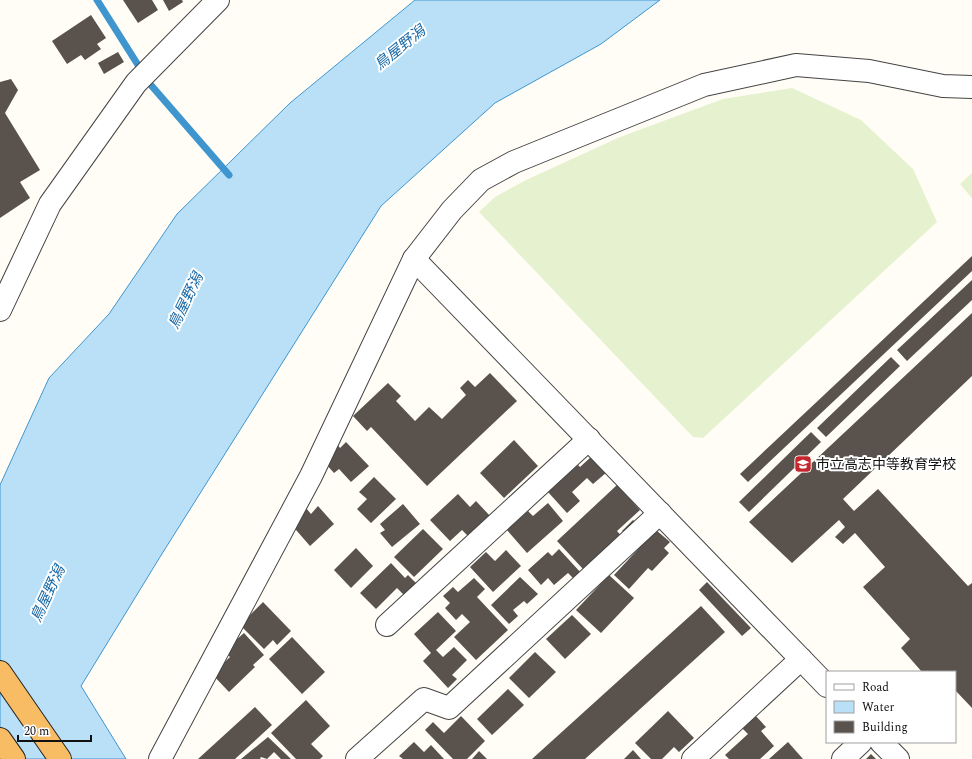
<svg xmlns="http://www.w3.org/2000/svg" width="972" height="759" font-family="Spectral,'Noto Sans JP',serif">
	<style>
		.pitch { fill: #e6f2cf }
		.water { fill: #b9e0f7; stroke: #3f96cf }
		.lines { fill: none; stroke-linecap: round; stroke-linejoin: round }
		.stream { stroke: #3f96cf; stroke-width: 7 }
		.building { fill: #5a524d }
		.minor-casing { stroke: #444; stroke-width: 24 }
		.trunk-casing { stroke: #222; stroke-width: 24 }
		.minor { stroke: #fff; stroke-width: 22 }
		.trunk { stroke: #f7bc64; stroke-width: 22 }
		.labels { text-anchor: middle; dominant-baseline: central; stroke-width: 4; stroke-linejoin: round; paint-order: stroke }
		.poi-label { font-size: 14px; fill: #111; stroke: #fff; text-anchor: start }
		.water-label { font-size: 15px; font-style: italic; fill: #1768a6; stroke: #fff }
	</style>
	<rect width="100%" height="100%" fill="#fffdf5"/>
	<!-- pitch -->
	<g class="pitch">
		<path d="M792,88L861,120L913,169L937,222L703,438L693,437L479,212L495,197L526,180L620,137L723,99Z"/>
		<path d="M972,173V198L960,184Z"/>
	</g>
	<!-- water -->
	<path class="water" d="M415,0H660L601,44L495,103L381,206L160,557L81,686L126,759H0V485L49,378L109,314L177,214L290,103Z"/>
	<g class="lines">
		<!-- stream -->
		<path class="stream" d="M97,0L150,84L229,175"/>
	</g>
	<!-- building -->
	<g class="building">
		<path d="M123,0H152L158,10L138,23Z"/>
		<path d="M163,0H182L183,2L169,11Z"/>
		<path d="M91,15L106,38L97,44L101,49L85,60L81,55L67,64L52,41Z"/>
		<path d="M118,52L124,62L104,74L98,63Z"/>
		<path d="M11,79L18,90L5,113L40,170L20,182L30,198L0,218V82Z"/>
		<path d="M972,256V271L748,482L740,474Z"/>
		<path d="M972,280V300L907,361L897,350Z"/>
		<path d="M972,313V376L843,499L854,511L878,489L968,586L972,583V708L955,690V672H922L901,648L910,639L863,587L885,567L855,533L843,544L835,537L845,527L839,520L792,563L749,522Z"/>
		<path d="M891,357L900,366L826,437L817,428Z"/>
		<path d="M490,373L517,401L427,486L371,427L367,431L353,416L388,383L401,396L396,401L415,421L429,407L442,419L466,395L460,388L468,380L475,387Z"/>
		<path d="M811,432L821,442L749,512L739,502Z"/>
		<path d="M514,440L538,466L504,498L480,473Z"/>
		<path d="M346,442L369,466L351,482L339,469L334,473L326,464L337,444L340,448Z"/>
		<path d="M592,456L607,472L593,484L587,478L572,492L580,501L567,513L548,492L578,465L580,467Z"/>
		<path d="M374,477L396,499L371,523L357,509L367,499L359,492Z"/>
		<path d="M617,485L640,510L617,531L624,539L602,559L598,555L583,569L557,541Z"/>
		<path d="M458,494L470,507L476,501L491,517L469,537L462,530L450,541L430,520Z"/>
		<path d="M548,503L563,521L527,553L507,530L528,511L533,516Z"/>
		<path d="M403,504L420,524L392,547L380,533L385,530L380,524Z"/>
		<path d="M318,506L334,524L310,546L290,523L306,508L311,514Z"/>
		<path d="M633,520L638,525L627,536L622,531Z"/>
		<path d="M423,529L443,549L414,577L394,557Z"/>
		<path d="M656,530L670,542L664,548L669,553L652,571L648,568L629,589L614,575Z"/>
		<path d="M356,548L373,566L351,588L334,570Z"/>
		<path d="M559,549L582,574L575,580L568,573L554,585L548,578L541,585L528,570L548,552L552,556Z"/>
		<path d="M506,550L521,566L493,592L470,567L486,552L495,561Z"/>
		<path d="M391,563L405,578L408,575L420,587L408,599L397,588L376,609L360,593Z"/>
		<path d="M609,575L634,598L601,633L576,610Z"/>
		<path d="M520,577L538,594L527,604L524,601L513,610L518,616L509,624L491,605Z"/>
		<path d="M474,578L485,589L477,597L508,630L476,660L454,637L470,622L462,614L456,620L445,608L450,603L443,596L453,587L458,592Z"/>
		<path d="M707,582L751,628L742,636L699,590Z"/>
		<path d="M263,602L291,631L277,645L273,640L264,649L240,625Z"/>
		<path d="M701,606L725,632L585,759H532Z"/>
		<path d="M438,612L456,631L436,650L443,657L454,647L467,660L452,675L457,679L448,688L423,661L431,653L414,634Z"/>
		<path d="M572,615L591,634L565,659L546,639Z"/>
		<path d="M244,633L264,655L253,665L255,667L229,692L212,674L230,657L222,649L235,638L236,640Z"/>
		<path d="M292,637L325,672L302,694L269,659Z"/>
		<path d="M535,652L556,672L529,698L509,678Z"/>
		<path d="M508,689L524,705L492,735L477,719Z"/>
		<path d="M306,700L330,726L311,744L323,756L320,759H296L271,733Z"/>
		<path d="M255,707L272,725L235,759H198Z"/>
		<path d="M668,711L694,738L679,752L674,747L662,759H651L635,743Z"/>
		<path d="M754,714L766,727L761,731L774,746L760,759H729L725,755L748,734L741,727Z"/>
		<path d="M461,716L485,741L467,759H453L425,730L433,722L444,733Z"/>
		<path d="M268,737L291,759H281L274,752L267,759L261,757L260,759H241Z"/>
		<path d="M414,742L424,752L431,745L444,759H403L399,756Z"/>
		<path d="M788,742L803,759H769Z"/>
		<path d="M633,750L641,759H624Z"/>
		<path d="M479,751L487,759H472Z"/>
		<path d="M871,754L876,759H866Z"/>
	</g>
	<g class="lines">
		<defs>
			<g id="minor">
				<path d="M414,259L827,686"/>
				<path d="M0,310L50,204L136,83L218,0"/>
				<path d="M387,625L589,439"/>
				<path d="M881,742L898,759"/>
				<path d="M160,759L311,476L414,259L452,210L481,180L514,162L704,85L796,65L869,71L943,86L972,87"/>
				<path d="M357,759L424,699L449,708L660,513"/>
				<path d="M693,759L801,659"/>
				<path d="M843,759L861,742"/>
			</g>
			<g id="trunk">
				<path d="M0,672L60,759"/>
				<path d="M0,739L14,759"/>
			</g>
		</defs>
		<!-- minor casing -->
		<use href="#minor" class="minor-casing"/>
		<!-- trunk casing -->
		<use href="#trunk" class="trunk-casing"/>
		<!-- minor -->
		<use href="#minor" class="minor"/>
		<!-- trunk -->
		<use href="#trunk" class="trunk"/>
	</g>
	<!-- icons -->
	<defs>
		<symbol id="school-square" viewBox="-11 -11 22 22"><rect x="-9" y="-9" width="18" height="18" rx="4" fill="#c4262e" stroke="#fff"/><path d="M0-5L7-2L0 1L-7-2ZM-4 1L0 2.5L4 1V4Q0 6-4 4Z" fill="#fff"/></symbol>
	</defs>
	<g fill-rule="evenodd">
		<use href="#school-square" x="793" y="454" width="20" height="20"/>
	</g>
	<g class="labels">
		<!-- poi labels -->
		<g class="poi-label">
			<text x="816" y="464">市立高志中等教育学校</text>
		</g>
		<!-- water labels -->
		<g class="water-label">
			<text transform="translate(400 48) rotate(-39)">鳥屋野潟</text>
			<text transform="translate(186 301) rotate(-64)">鳥屋野潟</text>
			<text transform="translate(48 594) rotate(-65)">鳥屋野潟</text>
		</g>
	</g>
	<!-- legend -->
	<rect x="826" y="671" width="130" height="72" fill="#ffffff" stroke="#a0a0a0"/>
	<rect x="834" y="684" width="20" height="6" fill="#ffffff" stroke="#a0a0a0"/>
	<text x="862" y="691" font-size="12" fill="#111111">Road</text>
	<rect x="834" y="701" width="20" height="12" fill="#b9e0f7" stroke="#a0a0a0"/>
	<text x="862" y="711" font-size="12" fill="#111111">Water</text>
	<rect x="834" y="721" width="20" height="12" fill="#5a524d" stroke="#a0a0a0"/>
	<text x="862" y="731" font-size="12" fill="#111111">Building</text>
	<!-- scale -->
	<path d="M18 735v6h73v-6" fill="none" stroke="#111111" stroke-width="2"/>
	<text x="24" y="735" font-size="12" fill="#111111" stroke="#ffffff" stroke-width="3" paint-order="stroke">20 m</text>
</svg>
